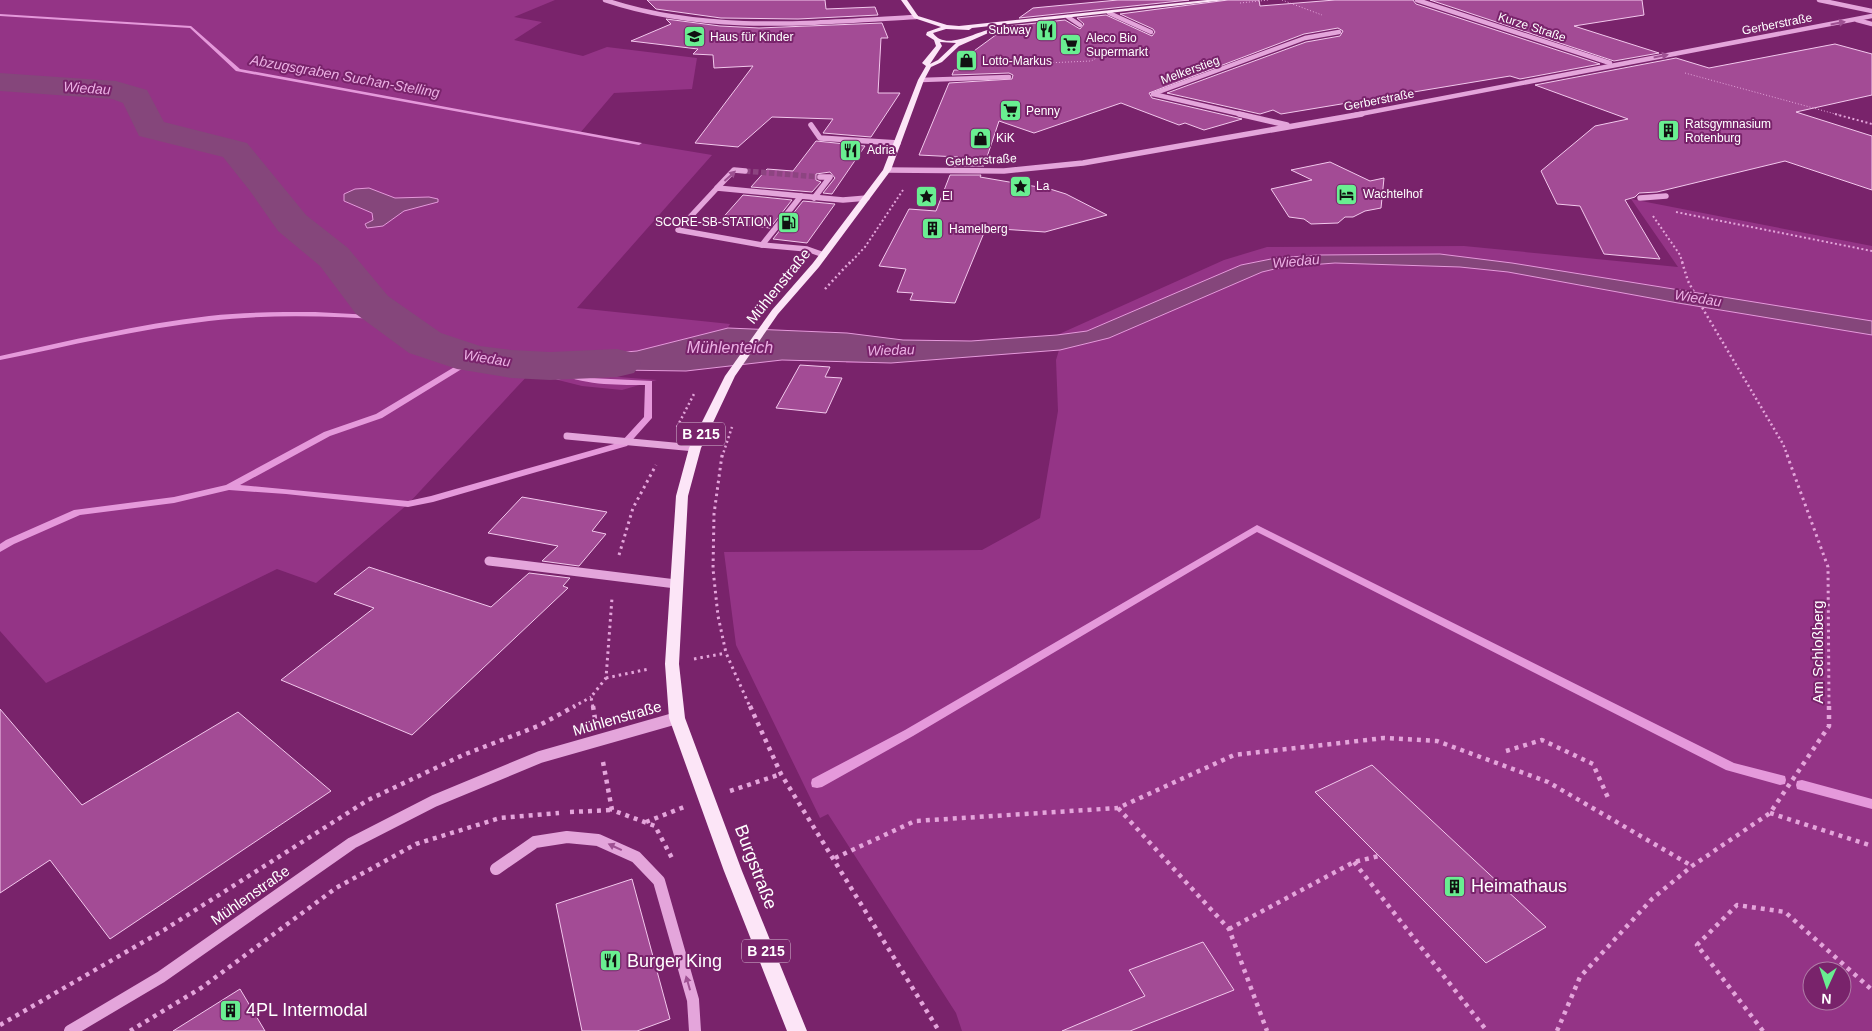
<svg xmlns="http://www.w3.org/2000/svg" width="1872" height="1031" font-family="Helvetica,sans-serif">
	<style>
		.green { fill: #943486; fill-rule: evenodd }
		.water { fill: #85467b; stroke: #e599db }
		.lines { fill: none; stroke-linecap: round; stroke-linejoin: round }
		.stream { fill: #e599db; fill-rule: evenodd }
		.river { fill: #85467b; fill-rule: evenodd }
		.building { fill: #a34b95; stroke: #f3c8ed }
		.minor-tunnel { stroke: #8d4481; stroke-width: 5.5; stroke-dasharray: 5.5 2.5; stroke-linecap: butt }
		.path-far4 { stroke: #e4a5db; stroke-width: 1; stroke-dasharray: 1 2; stroke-linecap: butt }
		.path-far3 { stroke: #e4a5db; stroke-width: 2; stroke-dasharray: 2 2.5; stroke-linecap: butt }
		.path-far2 { stroke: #e4a5db; stroke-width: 2.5; stroke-dasharray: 2 3; stroke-linecap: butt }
		.path-far1 { stroke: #e4a5db; stroke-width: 3; stroke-dasharray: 2.5 4; stroke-linecap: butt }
		.path { stroke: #e4a5db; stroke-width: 4.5; stroke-dasharray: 4 5; stroke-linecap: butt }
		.minor-far4 { stroke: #e4a5db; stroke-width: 4.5 }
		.minor-far3 { stroke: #e4a5db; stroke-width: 5.5 }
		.minor-far2 { stroke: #e4a5db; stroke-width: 7 }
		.minor-far1 { stroke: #e4a5db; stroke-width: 9 }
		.minor { stroke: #e4a5db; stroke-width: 12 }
		.major { fill: #fce5f7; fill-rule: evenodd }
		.oneway { fill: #9e5092 }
		.labels { text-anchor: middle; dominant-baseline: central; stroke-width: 4; stroke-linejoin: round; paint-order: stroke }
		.far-street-label { font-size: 12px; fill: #fff; stroke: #79236b }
		.far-poi-label { font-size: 12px; fill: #fff; stroke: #79236b; text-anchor: start }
		.far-water-label { font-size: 14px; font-style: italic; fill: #ecb0e4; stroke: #79236b }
		.shield { fill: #79236b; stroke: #d7bdd3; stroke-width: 1 }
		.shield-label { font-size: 14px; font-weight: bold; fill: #fff }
		.street-label { font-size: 15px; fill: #fff; stroke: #79236b }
		.water-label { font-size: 16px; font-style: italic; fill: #ecb0e4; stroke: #79236b }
		.near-street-label { font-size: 18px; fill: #fff; stroke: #79236b }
		.near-poi-label { font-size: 18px; fill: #fff; stroke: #79236b; text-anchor: start }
	</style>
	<rect width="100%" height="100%" fill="#79236b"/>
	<!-- green -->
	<g class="green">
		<path d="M0,0H555L514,17L542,22L514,40L583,56L607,47L697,58L692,89L614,93L580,133L712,155L577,308L730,324L703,369L686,371L616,370L580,374L657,380L622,390L582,386L530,373L408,504L316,583L277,569L46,683L0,631Z"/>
		<path d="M1631,199L1872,246V1031H962L956,1013L828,814L820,818L736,645L724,552L982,550L1040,518L1058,411L1056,360L1059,350L891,363H846L847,333L903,340L971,341L1057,335L1224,260L1267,247L1464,246L1678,267ZM1812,971H1842V1001H1812Z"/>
	</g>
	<!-- water -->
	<g class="water">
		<path d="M369,188L395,198L429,197L438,199V202L404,211L383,226L367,228L365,224L373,220L372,213L344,201V194L355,189Z"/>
		<path d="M1440,254L1512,263L1872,321V335L1678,303L1508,272L1460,267L1335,263L1283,267L1262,272L1109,338L1060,350L891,363L782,360L686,371L616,370L558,379L530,373L548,354L593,355L637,351L728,328L847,333L903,340L971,341L1057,335L1087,331L1241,265L1276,258L1318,255Z"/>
	</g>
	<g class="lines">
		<!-- stream -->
		<g class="stream">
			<path d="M0,14L191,26L240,69L642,143L639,145L236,71L190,28L0,16Z"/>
			<path d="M315,312L391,316L395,318L391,320C330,316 269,314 209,321C138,329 69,346 0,360V356C69,341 138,324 209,316C244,312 280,312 315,312Z"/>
			<path d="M471,357H474L478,359L382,418L330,436L240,485L408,501L431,496L621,442L644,417L645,385C613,385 583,385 554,372V368L557,367L590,378L652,381V418L627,446L433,502L408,507L286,494L229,490L174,503L80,515L14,544L0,552V544L6,540L74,510L174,497L226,485L324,432L376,414Z"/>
			<path d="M1257,525L1734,763L1785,776L1786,780L1785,784L1780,785L1726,770L1257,532L913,736L822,787L817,788L812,787L811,783L812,779L905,730Z"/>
			<path d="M1802,780L1872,799V809L1797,789L1796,785L1797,781Z"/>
		</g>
		<!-- river -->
		<path class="river" d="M0,73L116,81L147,90L164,122L247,143L306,215L348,248L388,296L441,333L480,346L511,350L550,352L617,349L634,353L641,363L634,373L617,377L550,380L511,378L457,369L409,353L356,314L320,266L278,231L250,191L223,157L139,136L123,103L112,99L0,91Z"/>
	</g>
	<!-- building -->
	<g class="building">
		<path d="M647,0H825L826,9L875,7L878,15L798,19L721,18L656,9Z"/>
		<path d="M1118,0H1189L1019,18L1033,8Z"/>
		<path d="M1228,0H1259L1260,6L1335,0H1413L1416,4L1600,64L1520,79L1510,76L1281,114L1273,110L1260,114L1167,93L1306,42L1340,36L1343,31L1338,28L1304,34L1149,93L1152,98L1242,119L1204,130L1185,123L1179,125L1121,103L1034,133L999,121L984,166H954L958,157L919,155L949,83L1012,79L1013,75L1009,73L952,75L954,70H965L963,59L1008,26L1065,20L1080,29L1084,24L1077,18L1106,15L1152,36L1155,32L1153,29L1120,14Z"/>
		<path d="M1430,0H1642L1644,15L1574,26L1659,53L1614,61Z"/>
		<path d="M666,19L720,26L759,28L882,23L888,38H881L878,93H900L871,137L823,133L833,119L772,117L738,147L695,143L753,66L714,68L713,55L693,54L698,49L631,41L671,24Z"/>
		<path d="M1835,44L1872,54V95L1796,112L1872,136V190L1785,161L1657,192L1639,193L1635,197L1625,200L1660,259L1604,254L1580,206L1557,204L1541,171L1595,126L1628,119L1535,85L1676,58L1709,68Z"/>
		<path d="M816,141L865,146L832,194L823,193L835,178L830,172L816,174V180L821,182L812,192L751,187L767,169L793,171Z"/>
		<path d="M1330,162L1370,181L1384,178L1381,208L1365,211L1353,217H1345L1338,223L1311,224L1304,219L1289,217L1271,189L1312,180L1291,170Z"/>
		<path d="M950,175H981L980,177L1050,189L1066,194L1107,215L1045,232L986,228L955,303L910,300L913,293L897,292L906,269L879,266L909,209L936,211Z"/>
		<path d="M743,195L792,200L770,228L719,222Z"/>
		<path d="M803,201L835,204L807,243L773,239Z"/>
		<path d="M800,365L830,367L825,377L842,378L826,413L776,408Z"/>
		<path d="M522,497L607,512L592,531L606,534L579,566L542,561L558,546L488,533Z"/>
		<path d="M369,567L491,607L529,573L570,578L563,586L568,588L412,735L281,680L374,608L334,594Z"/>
		<path d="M0,709L82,805L238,712L331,791L110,939L50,860L0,893Z"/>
		<path d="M1372,765L1546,927L1486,963L1315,792Z"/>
		<path d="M632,879L670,1019L637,1031H582L556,904Z"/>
		<path d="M1203,942L1234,990L1130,1031H1062L1145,996L1129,970Z"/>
		<path d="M240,989L265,1031H173Z"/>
	</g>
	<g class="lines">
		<!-- minor-tunnel -->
		<path class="minor-tunnel" d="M745,171L820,177"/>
		<!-- path-far4 -->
		<g class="path-far4">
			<path d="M1282,0L1322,15"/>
			<path d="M1240,3L1269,0"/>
			<path d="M1023,64L1091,61L1095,59L1097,52"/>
			<path d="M1685,73L1839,115"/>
		</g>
		<!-- path-far3 -->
		<g class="path-far3">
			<path d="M1835,114L1872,124"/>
			<path d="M1676,212L1872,251"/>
			<path d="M1653,216L1680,255L1683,264"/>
			<path d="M849,264L865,247L903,190"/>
		</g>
		<!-- path-far2 -->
		<g class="path-far2">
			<path d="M1682,262L1688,281L1703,309L1783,444L1788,457"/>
			<path d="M825,289L850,262"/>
			<path d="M677,427L695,392"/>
			<path d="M722,457L732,427"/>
		</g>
		<!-- path-far1 -->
		<g class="path-far1">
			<path d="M722,455L714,514L713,569L718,616L726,653L750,707"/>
			<path d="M1787,455L1828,567L1829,707"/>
			<path d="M619,555L633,508L656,465"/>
			<path d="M694,659L726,653"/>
			<path d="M606,678L649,669"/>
			<path d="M573,707L591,697"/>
			<path d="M593,707L591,697L606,678L612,598"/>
		</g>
		<!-- path -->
		<g class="path">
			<path d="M593,706L595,719"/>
			<path d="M750,706L781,774L939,1031"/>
			<path d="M1506,751L1542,740L1593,764L1609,800"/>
			<path d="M603,762L612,810L655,826L673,860"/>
			<path d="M730,791L781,774"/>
			<path d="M1118,808L1229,929L1267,1031"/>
			<path d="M570,812L612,810"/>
			<path d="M1770,813L1872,846"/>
			<path d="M646,822L684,807"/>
			<path d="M835,858L915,821L1118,808L1234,755L1384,738L1437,741L1548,782L1692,866"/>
			<path d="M1354,862L1487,1031"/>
			<path d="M1229,929L1354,862L1379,856"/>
			<path d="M0,1025L164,930L368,800L463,755L538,726L575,706"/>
			<path d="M130,1031L201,988L336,888L416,844L500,818L559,813"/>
			<path d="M1557,1031L1580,977L1652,899L1692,866L1770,813L1829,726V706"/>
			<path d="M1763,1031L1697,945L1737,905L1785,912L1872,990"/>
		</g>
		<!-- minor-far4 -->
		<g class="minor-far4">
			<path d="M605,0C706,34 812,23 916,17"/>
			<path d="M1417,0L1610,63"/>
			<path d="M1819,0L1872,11"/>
			<path d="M1109,13L1151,32"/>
			<path d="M1068,17L1080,25"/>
			<path d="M1857,20L1872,24"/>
			<path d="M921,80L1009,77"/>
			<path d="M1153,94L1305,38L1339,32"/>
			<path d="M1153,94L1244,115"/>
			<path d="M1355,115L1872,16"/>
		</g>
		<!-- minor-far3 -->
		<g class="minor-far3">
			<path d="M1239,114L1287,125"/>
			<path d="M811,125L820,138L898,143"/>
			<path d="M887,170L1004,171L1083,163L1362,114"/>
			<path d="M717,188L734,170L745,171"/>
			<path d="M814,198L830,177H820"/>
			<path d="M1640,198L1666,196"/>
			<path d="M762,245L678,230L717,188L801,196"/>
			<path d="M824,255L807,249L762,245L801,196L843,200L867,198"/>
		</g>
		<!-- minor-far2 -->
		<path class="minor-far2" d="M567,436L695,448"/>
		<!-- minor-far1 -->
		<path class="minor-far1" d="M489,561L676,584"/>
		<!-- minor -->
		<g class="minor">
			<path d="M496,869L535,842L567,837L598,840L636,857L659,881L693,1000L695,1031"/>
			<path d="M70,1031L161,977L352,843L434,801L540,757L677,718"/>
		</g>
		<!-- major -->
		<path class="major" d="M901,0H907L918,16L947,25L959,26L1207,0H1226L972,28L969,30L946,29L933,33C947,54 985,25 995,30L959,46L942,62L931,67L924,80L891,170L819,267L778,314L735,376L701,448L688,496L679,664L685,718L742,871L807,1031H787L724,871L669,718L665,664L676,496L689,448L725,376L772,310L813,263L883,170L918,80L926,66L922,63L936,46L934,40L926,35L927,32L941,27L914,18ZM940,42L956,43L938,60L930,64L942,46Z"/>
	</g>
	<!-- one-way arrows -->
	<defs><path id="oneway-solid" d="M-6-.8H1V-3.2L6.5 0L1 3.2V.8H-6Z" transform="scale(1.25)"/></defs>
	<g class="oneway">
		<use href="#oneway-solid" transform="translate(1838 23) rotate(-11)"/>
		<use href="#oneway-solid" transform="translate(1661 56) rotate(-11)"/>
		<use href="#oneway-solid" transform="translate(730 176) rotate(-42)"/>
		<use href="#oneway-solid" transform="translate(615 847) rotate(-155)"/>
		<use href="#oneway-solid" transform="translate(688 983) rotate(-106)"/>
	</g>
	<!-- icons -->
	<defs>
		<symbol id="restaurant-square" viewBox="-11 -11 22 22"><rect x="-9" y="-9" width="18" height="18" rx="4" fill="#69ee91" stroke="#79236b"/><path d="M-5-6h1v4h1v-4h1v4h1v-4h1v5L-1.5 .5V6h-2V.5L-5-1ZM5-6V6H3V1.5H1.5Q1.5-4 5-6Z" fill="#111"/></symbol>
		<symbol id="school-square" viewBox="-11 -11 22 22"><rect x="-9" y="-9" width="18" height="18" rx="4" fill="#69ee91" stroke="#79236b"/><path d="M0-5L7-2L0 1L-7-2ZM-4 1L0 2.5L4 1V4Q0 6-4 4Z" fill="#111"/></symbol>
		<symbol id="supermarket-square" viewBox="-11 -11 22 22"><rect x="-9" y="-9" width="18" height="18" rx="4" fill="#69ee91" stroke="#79236b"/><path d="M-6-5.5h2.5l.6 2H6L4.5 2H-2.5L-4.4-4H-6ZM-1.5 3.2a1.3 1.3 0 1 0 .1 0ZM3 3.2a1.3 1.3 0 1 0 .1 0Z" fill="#111"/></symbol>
		<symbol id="shop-square" viewBox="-11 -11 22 22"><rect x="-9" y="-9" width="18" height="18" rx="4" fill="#69ee91" stroke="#79236b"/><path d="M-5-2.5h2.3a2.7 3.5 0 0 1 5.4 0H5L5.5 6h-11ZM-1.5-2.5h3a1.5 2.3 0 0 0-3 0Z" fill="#111"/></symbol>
		<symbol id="building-square" viewBox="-11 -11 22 22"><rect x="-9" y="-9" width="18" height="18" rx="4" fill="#69ee91" stroke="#79236b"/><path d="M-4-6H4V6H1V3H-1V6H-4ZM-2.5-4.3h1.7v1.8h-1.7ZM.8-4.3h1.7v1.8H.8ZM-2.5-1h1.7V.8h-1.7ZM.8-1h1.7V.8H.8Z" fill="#111"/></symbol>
		<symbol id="sight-square" viewBox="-11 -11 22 22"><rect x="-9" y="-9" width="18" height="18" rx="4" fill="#69ee91" stroke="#79236b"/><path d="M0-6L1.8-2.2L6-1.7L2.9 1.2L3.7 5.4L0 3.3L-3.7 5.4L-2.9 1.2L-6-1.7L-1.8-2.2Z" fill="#111"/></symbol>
		<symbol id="hotel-square" viewBox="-11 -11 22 22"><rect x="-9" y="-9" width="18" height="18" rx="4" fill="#69ee91" stroke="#79236b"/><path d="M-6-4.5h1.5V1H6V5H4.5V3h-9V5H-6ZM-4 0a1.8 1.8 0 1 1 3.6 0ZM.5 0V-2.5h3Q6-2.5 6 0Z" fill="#111"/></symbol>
		<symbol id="fuel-square" viewBox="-11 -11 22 22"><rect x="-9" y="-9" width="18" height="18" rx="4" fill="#69ee91" stroke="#79236b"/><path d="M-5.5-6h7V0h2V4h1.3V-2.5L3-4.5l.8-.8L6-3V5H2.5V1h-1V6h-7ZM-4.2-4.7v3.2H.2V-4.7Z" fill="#111"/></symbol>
	</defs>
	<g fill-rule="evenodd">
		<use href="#restaurant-square" x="1034" y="18" width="25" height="25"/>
		<use href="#school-square" x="682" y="24" width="25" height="25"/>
		<use href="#supermarket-square" x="1058" y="32" width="25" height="25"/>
		<use href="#shop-square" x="954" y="48" width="25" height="25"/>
		<use href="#supermarket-square" x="998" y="98" width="25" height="25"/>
		<use href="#building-square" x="1656" y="118" width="25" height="25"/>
		<use href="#shop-square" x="968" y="126" width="25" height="25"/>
		<use href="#restaurant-square" x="838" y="138" width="25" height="25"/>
		<use href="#sight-square" x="1008" y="174" width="25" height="25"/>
		<use href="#hotel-square" x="1334" y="182" width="25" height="25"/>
		<use href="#sight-square" x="914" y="184" width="25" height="25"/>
		<use href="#fuel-square" x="776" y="210" width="25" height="25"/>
		<use href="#building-square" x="920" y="216" width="25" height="25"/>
		<use href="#building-square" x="1442" y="874" width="25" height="25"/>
		<use href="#restaurant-square" x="598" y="948" width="25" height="25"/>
		<use href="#building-square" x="218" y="998" width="25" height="25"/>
	</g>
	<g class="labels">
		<!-- far-street labels -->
		<g class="far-street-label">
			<text transform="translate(1777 24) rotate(-11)">Gerberstraße</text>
			<text transform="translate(1532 27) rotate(18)">Kurze Straße</text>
			<text transform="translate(1190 70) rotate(-20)">Melkerstieg</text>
			<text transform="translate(1379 100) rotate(-11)">Gerberstraße</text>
			<text transform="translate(981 160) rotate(-3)">Gerberstraße</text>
		</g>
		<!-- far-poi labels -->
		<g class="far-poi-label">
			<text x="1031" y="30" text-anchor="end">Subway</text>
			<text x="710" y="37">Haus für Kinder</text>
			<text x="1086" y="38">Aleco Bio<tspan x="1086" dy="14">Supermarkt</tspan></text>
			<text x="982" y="61">Lotto-Markus</text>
			<text x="1026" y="111">Penny</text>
			<text x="1685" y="124">Ratsgymnasium<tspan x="1685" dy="14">Rotenburg</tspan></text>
			<text x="996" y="138">KiK</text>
			<text x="867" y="150">Adria</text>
			<text x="1036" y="186">La</text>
			<text x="1363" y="194">Wachtelhof</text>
			<text x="942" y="196">El</text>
			<text x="772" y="222" text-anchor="end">SCORE-SB-STATION</text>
			<text x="949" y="229">Hamelberg</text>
		</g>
		<!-- far-water labels -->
		<g class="far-water-label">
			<text transform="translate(345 76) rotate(10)">Abzugsgraben Suchan-Stelling</text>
			<text transform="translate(87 88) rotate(4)">Wiedau</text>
			<text transform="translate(1296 261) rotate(-5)">Wiedau</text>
			<text transform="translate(1698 298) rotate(9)">Wiedau</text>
			<text transform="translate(891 350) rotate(-2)">Wiedau</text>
			<text transform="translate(487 358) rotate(9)">Wiedau</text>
		</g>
		<!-- shield labels -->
		<g class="shield">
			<rect x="677" y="422.5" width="48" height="23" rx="4"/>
			<rect x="742" y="939.5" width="48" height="23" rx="4"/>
		</g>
		<g class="shield-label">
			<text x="701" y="434">B 215</text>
			<text x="766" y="951">B 215</text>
		</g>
		<!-- street labels -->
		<g class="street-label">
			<text transform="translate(778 286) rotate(-51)">Mühlenstraße</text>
			<text transform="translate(1817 652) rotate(-90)">Am Schloßberg</text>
			<text transform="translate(617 718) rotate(-16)">Mühlenstraße</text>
			<text transform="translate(250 895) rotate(-35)">Mühlenstraße</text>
		</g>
		<!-- water labels -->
		<g class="water-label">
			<text x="730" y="347">Mühlenteich</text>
		</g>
		<!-- near-street labels -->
		<g class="near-street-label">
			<text transform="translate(756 867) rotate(69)">Burgstraße</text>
		</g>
		<!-- near-poi labels -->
		<g class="near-poi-label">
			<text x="1471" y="886">Heimathaus</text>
			<text x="627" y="961">Burger King</text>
			<text x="246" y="1010">4PL Intermodal</text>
		</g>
	</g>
	<!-- north arrow -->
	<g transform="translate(1827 986) rotate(183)"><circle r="24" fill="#79236b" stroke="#af7ba6"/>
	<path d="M0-4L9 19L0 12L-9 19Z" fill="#69ee91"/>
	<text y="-8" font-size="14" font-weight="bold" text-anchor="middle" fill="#ffffff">N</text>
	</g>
</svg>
